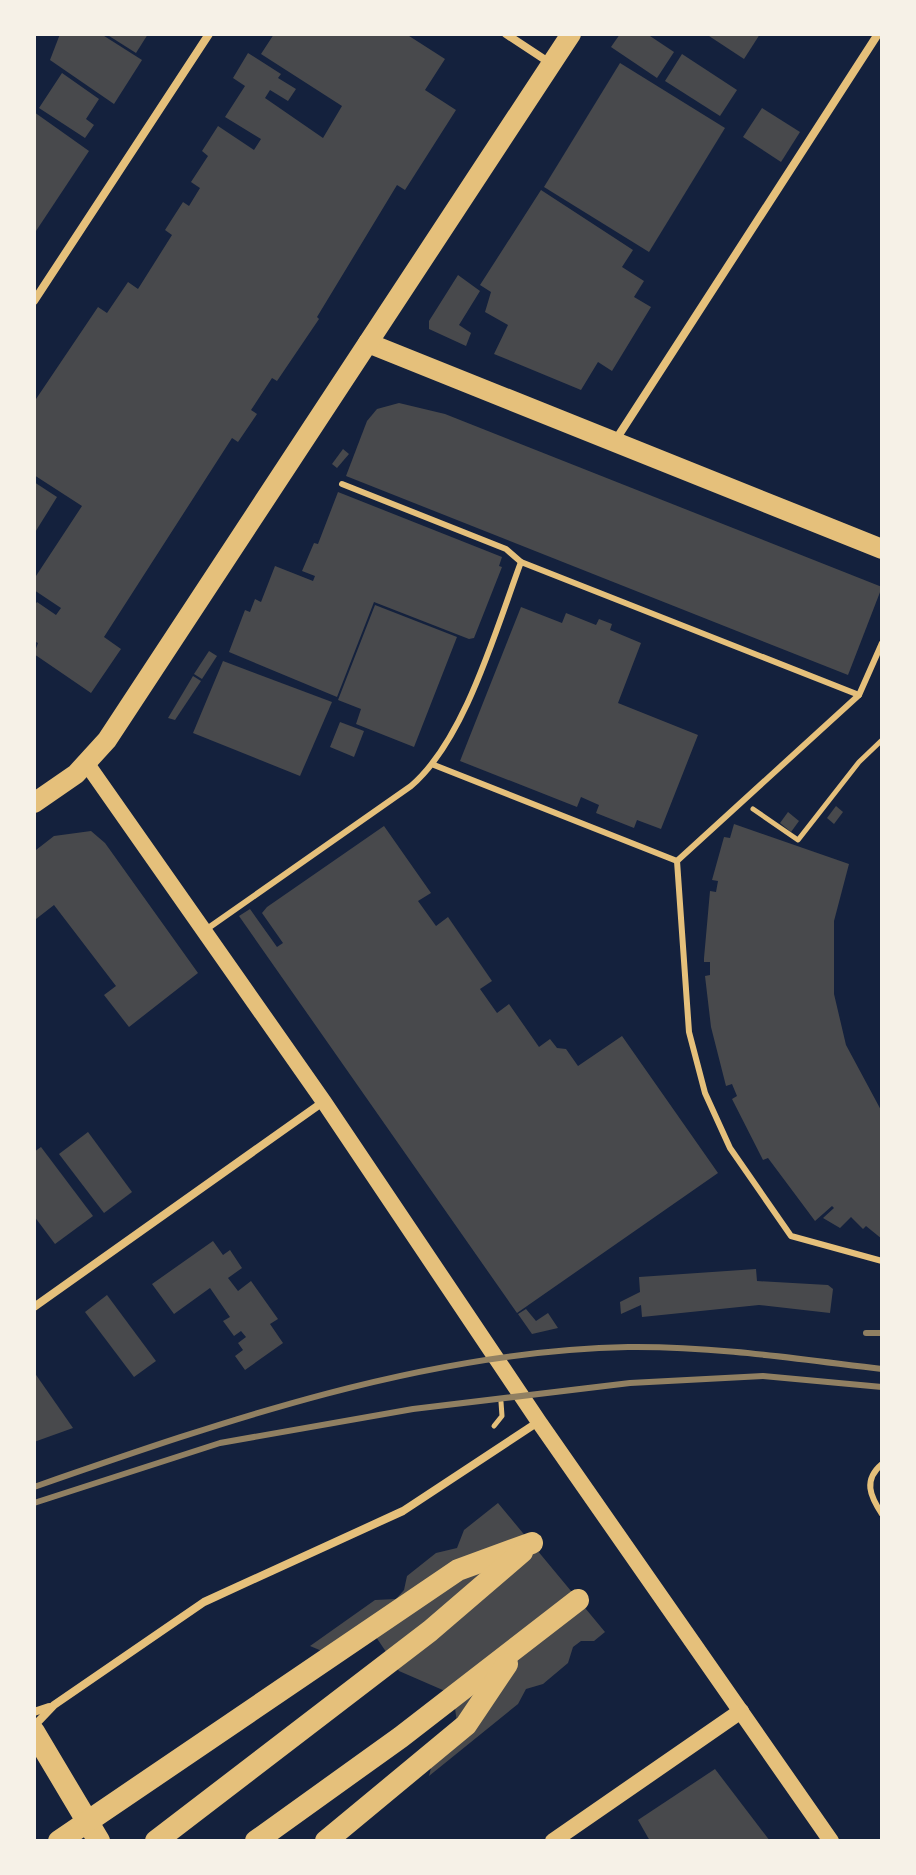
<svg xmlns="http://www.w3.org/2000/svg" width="916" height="1875" font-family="'Fira Sans Condensed',sans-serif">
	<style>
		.building { fill: #48494c }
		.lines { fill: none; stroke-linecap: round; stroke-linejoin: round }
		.path { stroke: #e5c07b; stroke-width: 5 }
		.service { stroke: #e5c07b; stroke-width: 6 }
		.minor { stroke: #e5c07b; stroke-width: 8 }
		.secondary { stroke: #e5c07b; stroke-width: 16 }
		.primary { stroke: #e5c07b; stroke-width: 20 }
		.motorway { stroke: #e5c07b; stroke-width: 22 }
		.rail { stroke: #918062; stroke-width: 6 }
	</style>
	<rect width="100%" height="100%" fill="#14213d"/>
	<!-- building -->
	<g class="building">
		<path d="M60,34H101L142,60L114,104L50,60Z"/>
		<path d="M106,34H148L136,53Z"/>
		<path d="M274,34H406L445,59L425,90L456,110L405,190L397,185L317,317L319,319L277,381L272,378L251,410L257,414L238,442L232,438L104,637L121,649L91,693L34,654L38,643L34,641V606L37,602L56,615L61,608L34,590V579L82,506L34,475V402L98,307L107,313L128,282L138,289L172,235L165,230L183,202L189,206L200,188L191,182L208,156L202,151L218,126L254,150L261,139L225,117L245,86L233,78L248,53L281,74L278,78L296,89L288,101L270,90L265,98L323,138L342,106L261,54Z"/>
		<path d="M620,34H647L674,52L657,78L611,47Z"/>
		<path d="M706,34H760L744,59Z"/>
		<path d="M682,54L737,90L720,116L665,81Z"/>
		<path d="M620,63L725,128L649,252L544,187Z"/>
		<path d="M62,73L99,99L86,119L94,125L85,138L39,108Z"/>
		<path d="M762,108L800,132L781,162L743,137Z"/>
		<path d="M34,112L89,151L34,234Z"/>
		<path d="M541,190L633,250L622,267L644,281L634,297L651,307L612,371L598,362L581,390L494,354L508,325L485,312L491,292L480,285Z"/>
		<path d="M458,275L480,291L459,325L471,333L466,346L429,329V321Z"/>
		<path d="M399,403L445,414L882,587L848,675L346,476L367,421L377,409Z"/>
		<path d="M343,449L349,454L337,468L332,464Z"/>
		<path d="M34,482L57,497L34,534Z"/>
		<path d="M338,492L502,557L499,566L502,567L474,638L469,639L374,602L337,697L229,652L245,610L250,612L255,599L261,602L275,566L313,581L315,576L302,571L314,543L318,544Z"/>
		<path d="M375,605L457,637L414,747L356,724L361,709L338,700Z"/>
		<path d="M521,607L562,623L566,613L596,625L599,619L612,624L610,630L641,643L618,703L698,735L661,829L637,820L634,828L596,813L599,805L581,797L577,807L460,761Z"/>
		<path d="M209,651L217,656L202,679L194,674Z"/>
		<path d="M223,661L332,702L300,776L193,733Z"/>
		<path d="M193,676L201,681L175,720L168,718Z"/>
		<path d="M340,722L364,731L354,757L330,747Z"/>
		<path d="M836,806L843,812L834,824L827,818Z"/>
		<path d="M788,812L799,821L791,832L780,823Z"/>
		<path d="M734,824L849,864L834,921V994L846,1045L882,1112V1239L866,1226L863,1229L851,1217L840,1228L823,1218L834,1208L832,1206L815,1221L768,1158L763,1160L732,1099L737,1096L732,1084L726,1086L711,1027L705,976L710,975V962H704V958L710,891L716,892L718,881L712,880L724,837L730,838Z"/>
		<path d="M384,826L431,893L418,901L436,926L448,917L492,981L480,989L497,1013L509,1004L539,1047L550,1039L557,1048L566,1049L578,1066L622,1036L718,1173L517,1313L239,916L250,909L277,947L283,943L262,913L267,907Z"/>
		<path d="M91,831L105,843L198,973L129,1027L104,995L116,986L54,905L36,919L34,916V848L36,850L54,836Z"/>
		<path d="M88,1132L132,1192L104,1213L59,1154Z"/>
		<path d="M41,1147L93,1216L55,1244L34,1216V1152Z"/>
		<path d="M213,1241L223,1255L230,1250L242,1268L228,1278L238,1291L251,1281L278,1319L270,1324L283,1343L245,1370L235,1356L243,1350L238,1343L246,1337L241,1331L234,1336L223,1321L230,1317L210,1288L174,1314L152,1284Z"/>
		<path d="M756,1269L757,1281L828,1285L833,1289L830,1313L759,1305L642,1317L641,1305L621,1314L620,1302L640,1292L639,1277Z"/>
		<path d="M107,1295L156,1361L134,1377L85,1312Z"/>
		<path d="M526,1309L536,1321L548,1313L558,1328L532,1334L518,1314Z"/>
		<path d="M34,1372L73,1428L34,1442Z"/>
		<path d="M498,1503L605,1632L594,1641H581L573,1647L568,1663L543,1684L526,1689L518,1704L429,1776L432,1764L457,1723L455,1708L445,1691L399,1671L376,1637L322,1651L310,1646L375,1600L396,1599L404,1590L407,1576L436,1553L457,1548L464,1530Z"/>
		<path d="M715,1769L770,1841H650L638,1820Z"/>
	</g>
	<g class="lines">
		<!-- path -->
		<g class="path">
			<path d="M753,809L798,840L859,762L882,740"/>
			<path d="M494,1426L502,1416L501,1402"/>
		</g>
		<!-- service -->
		<g class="service">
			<path d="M342,484L506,549L521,562"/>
			<path d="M434,765L677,861"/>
			<path d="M677,861L689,1032L705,1093L730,1148L791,1236L882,1261"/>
			<path d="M677,861L859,695L882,643"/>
			<path d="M204,931L411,786C465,740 496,629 521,562L859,695"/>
			<path d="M882,1464C863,1480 870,1496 882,1514"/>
		</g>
		<!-- minor -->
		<g class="minor">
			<path d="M506,34L550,63"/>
			<path d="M34,301L209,34"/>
			<path d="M615,441L878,34"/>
			<path d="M34,1307L323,1102"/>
			<path d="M34,1712L49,1707"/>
			<path d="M34,1726L54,1705L204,1602L403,1511L538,1422"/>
		</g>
		<!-- secondary -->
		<g class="secondary">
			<path d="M87,764L324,1102L539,1422L831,1841"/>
			<path d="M553,1841L741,1711"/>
		</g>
		<!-- primary -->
		<g class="primary">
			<path d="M368,343L882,549"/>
			<path d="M34,803L76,774L107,740L571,34"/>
		</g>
		<!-- motorway -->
		<g class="motorway">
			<path d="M34,1732L99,1841"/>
			<path d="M59,1841L458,1570L532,1543"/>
			<path d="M156,1841L430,1631L522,1552"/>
			<path d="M256,1841L401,1737L578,1600"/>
			<path d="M326,1841L466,1725L507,1664"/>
		</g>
		<!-- rail -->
		<g class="rail">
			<path d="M866,1333H882"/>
			<path d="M34,1487C224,1421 425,1351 628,1347C713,1346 798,1359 882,1369"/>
			<path d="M34,1503L220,1443L413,1409L630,1383L763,1376L882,1387"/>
		</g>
	</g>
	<!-- border -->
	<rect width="916" height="1875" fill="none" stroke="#f6f1e7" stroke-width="72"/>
</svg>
